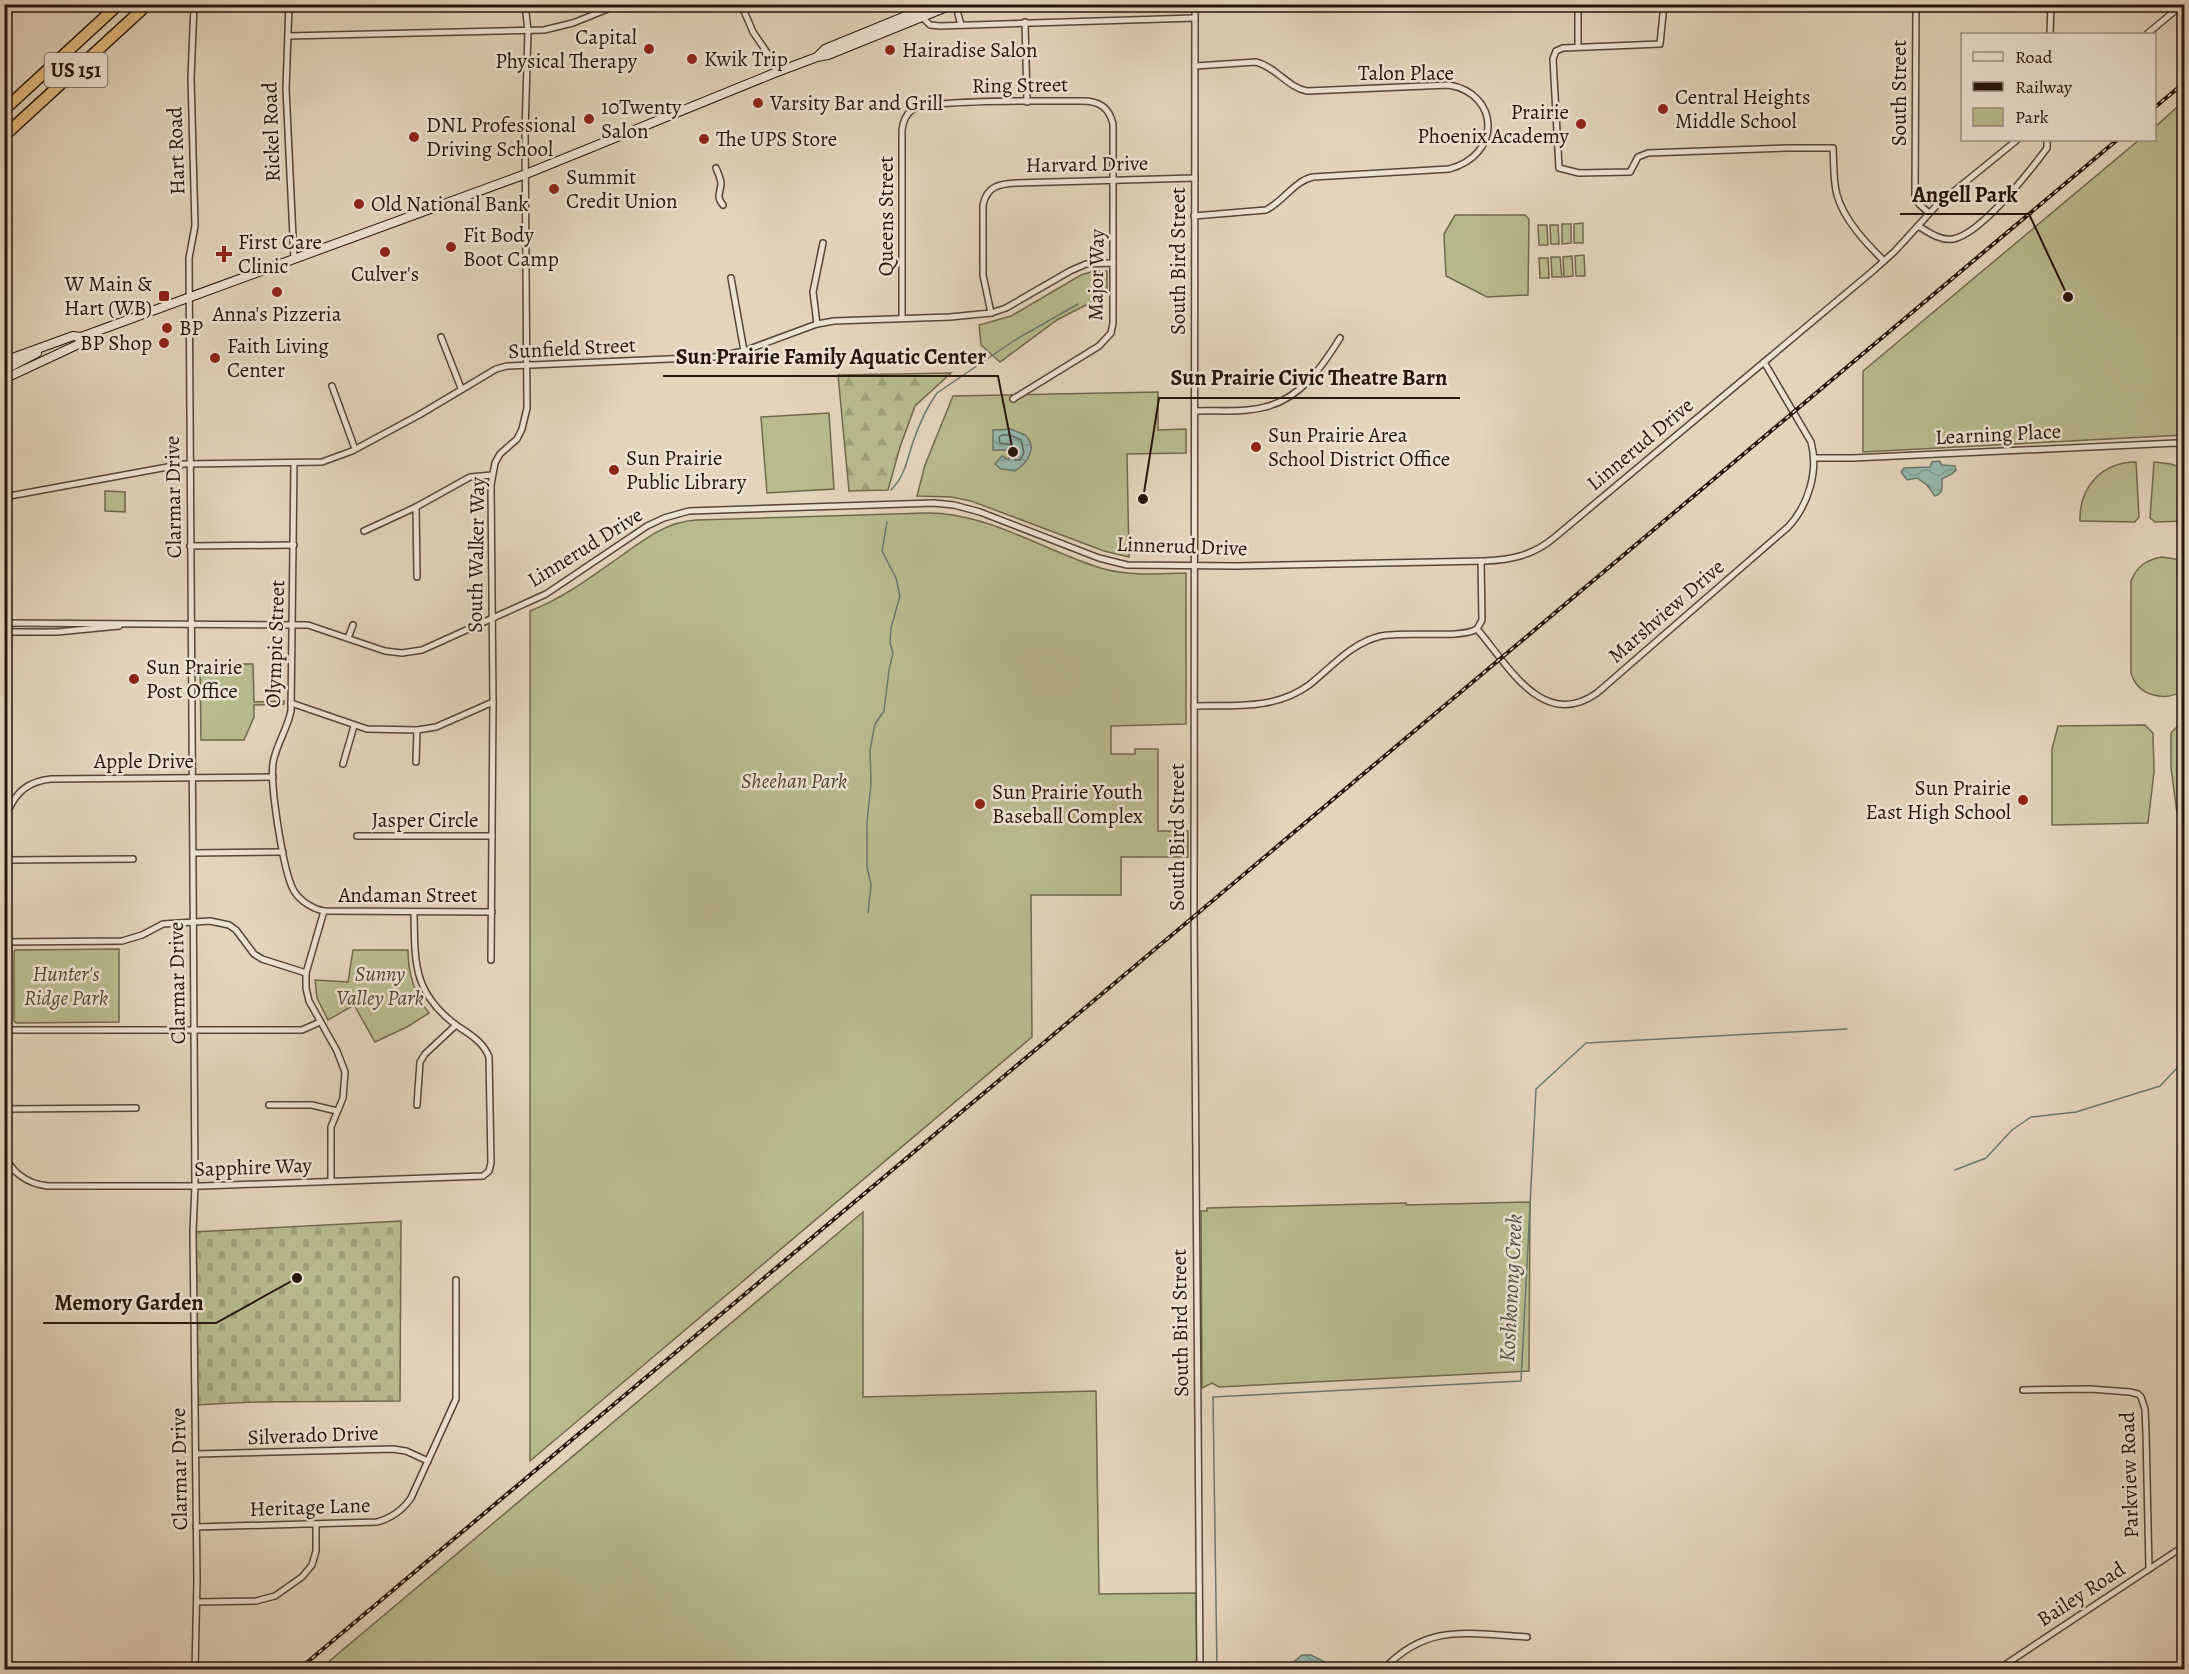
<svg xmlns="http://www.w3.org/2000/svg" width="2189" height="1674" font-family="Alegreya,serif">
	<style>
		.forest { fill: url(#forest-firs); stroke: #70684c; stroke-width: 1.5 }
		.cemetery { fill: url(#cemetery-stones); stroke: #70684c; stroke-width: 1.5 }
		.green { fill: #b9bb8d; stroke: #70684c; stroke-width: 1.5 }
		.water { fill: url(#water-waves); stroke: #69776d; stroke-width: 1.5 }
		.lines { fill: none; stroke-linecap: round; stroke-linejoin: round }
		.shore { stroke: #5e665d; stroke-width: 1.5 }
		.stream { stroke: #69776d; stroke-width: 1.5 }
		.minor-casing { stroke: #564538; stroke-width: 8 }
		.secondary-casing { stroke: #27150c; stroke-width: 10 }
		.motorway-casing { stroke: #27150c; stroke-width: 13 }
		.minor { stroke: #ede3d3; stroke-width: 5 }
		.secondary { stroke: #ede3d3; stroke-width: 8 }
		.motorway { stroke: #e2ba7e; stroke-width: 10 }
		.rail-casing { stroke: #27150c; stroke-width: 4 }
		.rail { stroke: #ede3d3; stroke-width: 1.5; stroke-dasharray: 4.5; stroke-linecap: butt }
		.poi-dot { fill: #8f2418; stroke: #ede3d3; stroke-width: 2 }
		.labels { text-anchor: middle; dominant-baseline: central; stroke-width: 5; stroke-linejoin: round; paint-order: stroke }
		.shield { fill: #ede3d3; stroke: #625348; stroke-width: 1.5 }
		.shield-label { font-size: 20px; font-weight: bold; fill: #27150c }
		.poi-label { font-size: 21px; fill: #27150c; stroke: #ede3d3; text-anchor: start }
		.street-label { font-size: 21px; fill: #27150c; stroke: #ede3d3 }
		.park-label { font-size: 21px; font-style: italic; fill: #534733; stroke: #ede3d3 }
		.water-label { font-size: 22px; font-style: italic; fill: #4e4e45; stroke: #ede3d3 }
		.leader { fill: none; stroke: #27150c; stroke-width: 2 }
		.callout-dot { fill: #27150c; stroke: #ede3d3; stroke-width: 2 }
		.callout-label { font-size: 22px; text-anchor: middle; font-weight: bold; fill: #27150c; stroke: #ede3d3; stroke-width: 5; stroke-linejoin: round; paint-order: stroke }
	</style>
	<defs>
		<pattern id="forest-firs" width="22" height="20" patternUnits="userSpaceOnUse" patternTransform="scale(1.5)"><rect width="22" height="20" fill="#b9bb8d"/><path d="M5 1l3.5 6h-7zM16 11l3.5 6h-7z" fill="#9fa078"/></pattern>
		<pattern id="cemetery-stones" width="16" height="16" patternUnits="userSpaceOnUse" patternTransform="scale(1.5)"><rect width="16" height="16" fill="#b9bb8d"/><path d="M2 7V4a2 2 0 0 1 4 0v3zM10 15v-3a2 2 0 0 1 4 0v3z" fill="#9fa078"/></pattern>
		<pattern id="water-waves" width="16" height="10" patternUnits="userSpaceOnUse" patternTransform="scale(1.5)"><rect width="16" height="10" fill="#95b8ae"/><path d="M0 5q4-4 8 0t8 0" fill="none" stroke="#809d94"/></pattern>
	</defs>
	<rect width="100%" height="100%" fill="#e3d4bc"/>
	<filter id="stains"><feTurbulence type="fractalNoise" baseFrequency=".00333" numOctaves="4"/><feColorMatrix values="0 0 0 0 .2 0 0 0 0 .09 0 0 0 0 .02 0 0 0 .5 -.17"/></filter>
	<radialGradient id="worn" r=".72"><stop offset=".6" stop-color="#630" stop-opacity="0"/><stop offset="1" stop-color="#630" stop-opacity=".3"/></radialGradient>
	<!-- forest -->
	<path class="forest" d="M951,373L915,406L900,447L888,490L849,491L838,375Z"/>
	<!-- cemetery -->
	<path class="cemetery" d="M401,1221L400,1401L254,1402L195,1405L193,1232Z"/>
	<!-- green -->
	<g class="green">
		<path d="M2184,101V435L1863,452V371L2139,140H2154L2155,127Z"/>
		<path d="M1455,215H1525L1529,219L1528,295L1487,297L1446,276L1444,234Z"/>
		<path d="M1583,223V243H1574V224Z"/>
		<path d="M1562,224H1571V243L1562,244Z"/>
		<path d="M1538,225H1547L1548,245H1539Z"/>
		<path d="M1550,225H1558L1559,244H1551Z"/>
		<path d="M1584,255L1585,276H1576L1575,256Z"/>
		<path d="M1572,256L1573,276L1564,277L1563,257Z"/>
		<path d="M1551,257H1560L1562,277H1552Z"/>
		<path d="M1539,258H1548L1549,278H1540Z"/>
		<path d="M1094,271H1107V294L1057,320L1000,362L981,345L979,325L1011,316L1081,275Z"/>
		<path d="M1158,392V430L1186,429V453L1127,454L1129,557L1104,551L971,501L951,497L917,496L925,465L953,396Z"/>
		<path d="M829,413L834,489L767,493L761,417Z"/>
		<path d="M2136,462L2139,517L2135,522L2080,521C2079,487 2102,462 2136,462Z"/>
		<path d="M2154,462L2171,464L2184,469V521L2155,522L2150,518Z"/>
		<path d="M105,491L125,492V512L105,511Z"/>
		<path d="M926,513C988,512 1046,552 1104,569C1131,576 1158,574 1186,573V724L1111,726V754H1135V749H1158V831H1188V857H1121V895H1031L1032,1037L530,1461V611C564,598 592,576 621,556C645,539 666,522 696,520Z"/>
		<path d="M2162,557L2175,559L2184,564V690C2166,702 2138,697 2131,673V581C2137,566 2146,560 2162,557Z"/>
		<path d="M200,664H253L254,702L284,701V704L254,705V717L244,740H201Z"/>
		<path d="M2145,725L2153,733L2154,772L2148,823L2052,825V749L2058,726Z"/>
		<path d="M2179,725H2184V817L2177,813L2171,768V733Z"/>
		<path d="M119,949V1022L16,1023L14,1021V953L15,950Z"/>
		<path d="M353,950H408C408,973 414,994 429,1013L407,1027L375,1042L354,1005L328,1020L317,998L315,980L348,982Z"/>
		<path d="M1530,1202L1529,1371L1219,1387L1212,1383L1202,1388L1201,1211H1207V1208L1406,1203L1407,1205Z"/>
		<path d="M863,1212V1397L1096,1391L1099,1594L1196,1593L1197,1669H320Z"/>
	</g>
	<!-- water -->
	<g class="water">
		<path d="M1011,429C1015,431 1021,433 1025,435C1039,448 1026,464 1015,471L1001,469L995,464L1002,456L1009,460L1008,450H993V430Z"/>
		<path d="M1939,461L1942,465L1955,466L1956,470L1952,474L1942,479C1942,488 1944,493 1935,496L1927,485L1917,478L1907,480L1901,472L1904,468L1930,467L1932,462Z"/>
		<path d="M1302,1655H1311L1331,1665L1332,1669H1285Z"/>
	</g>
	<g class="lines">
		<!-- shore -->
		<path class="shore" d="M1002,435H1010L1021,440L1024,453L1020,460H1015L1012,445L1000,443L999,437Z"/>
		<!-- stream -->
		<g class="stream">
			<path d="M891,490C905,476 907,460 913,442C919,425 926,408 937,393L1015,340L1078,304"/>
			<path d="M868,913L871,885L867,866V822L871,784L870,750L875,724L884,711L889,670L893,653L890,643L891,628L900,596L896,578L882,551L887,522"/>
			<path d="M1955,1170L1986,1158L2012,1130L2031,1117L2076,1112L2160,1086L2182,1063L2184,1056"/>
			<path d="M1217,1670L1213,1397L1521,1381L1536,1089L1586,1043L1847,1029"/>
		</g>
		<defs>
			<g id="minor">
				<path d="M194,4L191,78L195,226L189,258L195,1185L193,1232L197,1580L195,1670"/>
				<path d="M289,4L286,89L294,258"/>
				<path d="M741,4L753,32L770,57L777,72"/>
				<path d="M1195,4L1194,915L1200,1670"/>
				<path d="M1578,4V47"/>
				<path d="M1664,4L1660,44L1563,48L1556,51L1553,59L1559,168L1579,173L1630,172L1638,157L1648,153L1788,148H1833C1834,164 1833,180 1837,195C1844,220 1866,243 1884,261"/>
				<path d="M1916,4L1915,195L1919,204L1929,213"/>
				<path d="M4,14L15,4"/>
				<path d="M958,14L961,25"/>
				<path d="M923,18L930,25L940,26L1195,18"/>
				<path d="M1025,22L1027,102"/>
				<path d="M2050,34L2051,4"/>
				<path d="M2147,34L2183,4"/>
				<path d="M288,36L544,30L573,23L620,4"/>
				<path d="M716,168C718,173 721,179 721,184C720,194 716,196 723,205"/>
				<path d="M1194,216L1266,210C1284,201 1294,181 1313,177L1449,169C1502,155 1500,94 1449,85L1307,91C1287,87 1276,67 1256,62L1195,66"/>
				<path d="M1918,226C1928,232 1940,241 1953,239C1981,234 2030,171 2047,148V140"/>
				<path d="M731,278L744,351"/>
				<path d="M991,313L983,275V205C987,186 999,184 1016,183L1195,178"/>
				<path d="M902,318V130C903,122 905,115 912,110C926,99 1055,101 1082,101C1099,101 1109,107 1113,124V323L1111,333L1099,346L1013,399"/>
				<path d="M817,324L813,292L823,243"/>
				<path d="M441,337L461,388"/>
				<path d="M332,386L355,449"/>
				<path d="M1195,411C1217,410 1243,413 1265,407C1300,399 1322,367 1340,338"/>
				<path d="M1814,458H1853L2176,443L2184,445"/>
				<path d="M294,463L291,711C287,730 276,745 273,763C270,785 283,872 294,891C300,901 313,909 324,911L492,912"/>
				<path d="M4,497L184,464L322,462L352,451L419,415L496,369L507,366L714,357L744,351L817,324L834,321L950,317L991,313L1006,308L1070,271L1086,264L1113,263"/>
				<path d="M416,507L417,577"/>
				<path d="M364,531L416,507L470,477L492,475"/>
				<path d="M190,546L294,545"/>
				<path d="M4,623L308,625L385,651L402,653L422,650L546,594L647,526L664,518L689,511L934,503L954,505L980,512L1099,558L1127,565L1237,566L1484,561C1512,560 1534,555 1555,537L1874,270L1895,251L1937,205L2017,140"/>
				<path d="M1477,629C1507,663 1542,732 1597,693L1788,527C1808,506 1819,471 1811,442L1764,362"/>
				<path d="M1477,629L1482,620L1481,561"/>
				<path d="M4,632H57L119,626"/>
				<path d="M348,638L353,625"/>
				<path d="M291,703L367,729L417,730L436,727L493,702"/>
				<path d="M1194,706C1234,705 1275,710 1309,685C1332,667 1351,643 1381,636C1404,631 1461,639 1477,629"/>
				<path d="M416,762L417,730"/>
				<path d="M343,764L354,726"/>
				<path d="M357,836H492"/>
				<path d="M193,853L283,852"/>
				<path d="M7,860L133,859"/>
				<path d="M324,911L306,973V988L309,1001L337,1051L345,1072L343,1098L331,1127V1181"/>
				<path d="M4,942L122,941L142,935L163,924L210,921L229,925L236,930L254,954L262,959L306,973"/>
				<path d="M4,945L8,812C15,792 30,781 51,779L273,777"/>
				<path d="M491,960L493,702L491,485L495,463L500,454L517,439L522,429L527,408L525,132L528,31L525,4"/>
				<path d="M4,966V1065"/>
				<path d="M5,1030H302L320,1022"/>
				<path d="M269,1105H312L337,1111"/>
				<path d="M417,1105L420,1062L425,1054L456,1025"/>
				<path d="M4,1109L136,1108"/>
				<path d="M4,1150C8,1171 27,1184 48,1186H202L483,1176L489,1171L491,1163L489,1057C483,1041 469,1034 456,1025C412,992 415,961 414,912"/>
				<path d="M2023,1390L2090,1389L2130,1392L2138,1394L2141,1397L2145,1409L2146,1433L2149,1569"/>
				<path d="M196,1454L393,1449L406,1451L428,1461"/>
				<path d="M196,1527L377,1522C392,1518 402,1511 411,1498L456,1399V1280"/>
				<path d="M197,1602L256,1601L275,1596L302,1577L312,1565L316,1551V1524"/>
				<path d="M1383,1670C1427,1622 1469,1634 1527,1637"/>
				<path d="M1997,1670L2184,1546"/>
			</g>
			<g id="secondary">
				<path d="M818,56L825,49L935,4"/>
				<path d="M4,361L73,336L81,337L526,174L777,72L817,57L828,55L954,4"/>
				<path d="M4,370L37,353"/>
				<path d="M4,379L79,344L81,337"/>
			</g>
			<g id="motorway">
				<path d="M4,110L119,4"/>
				<path d="M4,136L148,4"/>
			</g>
		</defs>
		<!-- minor casing -->
		<use href="#minor" class="minor-casing"/>
		<!-- secondary casing -->
		<use href="#secondary" class="secondary-casing"/>
		<!-- motorway casing -->
		<use href="#motorway" class="motorway-casing"/>
		<!-- minor -->
		<use href="#minor" class="minor"/>
		<!-- secondary -->
		<use href="#secondary" class="secondary"/>
		<!-- motorway -->
		<use href="#motorway" class="motorway"/>
		<defs>
			<g id="rail">
				<path d="M2154,108L2184,83"/>
				<path d="M298,1670L2117,140"/>
			</g>
		</defs>
		<!-- rail casing -->
		<use href="#rail" class="rail-casing"/>
		<!-- rail -->
		<use href="#rail" class="rail"/>
	</g>
	<!-- markers -->
	<g class="poi-dot">
		<circle cx="649" cy="49" r="6"/>
		<circle cx="890" cy="50" r="6"/>
		<circle cx="692" cy="59" r="6"/>
		<circle cx="758" cy="103" r="6"/>
		<circle cx="1663" cy="109" r="6"/>
		<circle cx="589" cy="119" r="6"/>
		<circle cx="1581" cy="124" r="6"/>
		<circle cx="414" cy="137" r="6"/>
		<circle cx="704" cy="139" r="6"/>
		<circle cx="554" cy="189" r="6"/>
		<circle cx="359" cy="204" r="6"/>
		<circle cx="451" cy="247" r="6"/>
		<circle cx="385" cy="252" r="6"/>
		<path d="M221 245h6v6h6v6h-6v6h-6v-6h-6v-6h6z"/>
		<circle cx="277" cy="292" r="6"/>
		<rect x="158" y="290" width="12" height="12" rx="3"/>
		<circle cx="167" cy="328" r="6"/>
		<circle cx="164" cy="343" r="6"/>
		<circle cx="215" cy="358" r="6"/>
		<circle cx="1256" cy="447" r="6"/>
		<circle cx="614" cy="470" r="6"/>
		<circle cx="134" cy="679" r="6"/>
		<circle cx="2023" cy="800" r="6"/>
		<circle cx="980" cy="804" r="6"/>
	</g>
	<g class="labels">
		<!-- shield labels -->
		<rect class="shield" x="44.5" y="53" width="63" height="34" rx="4.5"/>
		<g class="shield-label">
			<text x="76" y="70">US 151</text>
		</g>
		<!-- poi labels -->
		<g class="poi-label">
			<text x="637" y="37" text-anchor="end">Capital<tspan x="637" dy="24">Physical Therapy</tspan></text>
			<text x="902" y="50">Hairadise Salon</text>
			<text x="704" y="59">Kwik Trip</text>
			<text x="1675" y="97">Central Heights<tspan x="1675" dy="24">Middle School</tspan></text>
			<text x="770" y="103">Varsity Bar and Grill</text>
			<text x="601" y="107">10Twenty<tspan x="601" dy="24">Salon</tspan></text>
			<text x="1569" y="112" text-anchor="end">Prairie<tspan x="1569" dy="24">Phoenix Academy</tspan></text>
			<text x="426" y="125">DNL Professional<tspan x="426" dy="24">Driving School</tspan></text>
			<text x="716" y="139">The UPS Store</text>
			<text x="566" y="177">Summit<tspan x="566" dy="24">Credit Union</tspan></text>
			<text x="371" y="204">Old National Bank</text>
			<text x="463" y="235">Fit Body<tspan x="463" dy="24">Boot Camp</tspan></text>
			<text x="238" y="242">First Care<tspan x="238" dy="24">Clinic</tspan></text>
			<text x="385" y="274" text-anchor="middle">Culver's</text>
			<text x="152" y="284" text-anchor="end">W Main &amp;<tspan x="152" dy="24">Hart (WB)</tspan></text>
			<text x="277" y="314" text-anchor="middle">Anna's Pizzeria</text>
			<text x="179" y="328">BP</text>
			<text x="152" y="343" text-anchor="end">BP Shop</text>
			<text x="227" y="346">Faith Living<tspan x="227" dy="24">Center</tspan></text>
			<text x="1268" y="435">Sun Prairie Area<tspan x="1268" dy="24">School District Office</tspan></text>
			<text x="626" y="458">Sun Prairie<tspan x="626" dy="24">Public Library</tspan></text>
			<text x="146" y="667">Sun Prairie<tspan x="146" dy="24">Post Office</tspan></text>
			<text x="2011" y="788" text-anchor="end">Sun Prairie<tspan x="2011" dy="24">East High School</tspan></text>
			<text x="992" y="792">Sun Prairie Youth<tspan x="992" dy="24">Baseball Complex</tspan></text>
		</g>
		<!-- street labels -->
		<g class="street-label">
			<text x="1406" y="73">Talon Place</text>
			<text transform="translate(1020 85) rotate(-1)">Ring Street</text>
			<text transform="translate(1899 93) rotate(-90)">South Street</text>
			<text transform="translate(271 132) rotate(-92)">Rickel Road</text>
			<text transform="translate(176 151) rotate(-92)">Hart Road</text>
			<text transform="translate(1087 164) rotate(-1)">Harvard Drive</text>
			<text transform="translate(886 216) rotate(-90)">Queens Street</text>
			<text transform="translate(1178 261) rotate(-90)">South Bird Street</text>
			<text transform="translate(1096 275) rotate(-89)">Major Way</text>
			<text transform="translate(572 348) rotate(-3)">Sunfield Street</text>
			<text transform="translate(1998 434) rotate(-3)">Learning Place</text>
			<text transform="translate(1640 444) rotate(-40)">Linnerud Drive</text>
			<text transform="translate(173 497) rotate(-91)">Clarmar Drive</text>
			<text transform="translate(1182 546) rotate(2)">Linnerud Drive</text>
			<text transform="translate(585 547) rotate(-32)">Linnerud Drive</text>
			<text transform="translate(476 555) rotate(-89)">South Walker Way</text>
			<text transform="translate(1666 611) rotate(-41)">Marshview Drive</text>
			<text transform="translate(275 644) rotate(-88)">Olympic Street</text>
			<text x="144" y="761">Apple Drive</text>
			<text x="425" y="820">Jasper Circle</text>
			<text transform="translate(1177 837) rotate(-90)">South Bird Street</text>
			<text x="408" y="895">Andaman Street</text>
			<text transform="translate(177 983) rotate(-91)">Clarmar Drive</text>
			<text transform="translate(253 1167) rotate(-2)">Sapphire Way</text>
			<text transform="translate(1180 1323) rotate(-91)">South Bird Street</text>
			<text transform="translate(313 1435) rotate(-2)">Silverado Drive</text>
			<text transform="translate(179 1469) rotate(-91)">Clarmar Drive</text>
			<text transform="translate(2129 1475) rotate(-92)">Parkview Road</text>
			<text transform="translate(310 1507) rotate(-2)">Heritage Lane</text>
			<text transform="translate(2081 1594) rotate(-33)">Bailey Road</text>
		</g>
		<!-- park labels -->
		<g class="park-label">
			<text x="794" y="781">Sheehan Park</text>
			<text x="66" y="974">Hunter's<tspan x="66" dy="24">Ridge Park</tspan></text>
			<text x="380" y="974">Sunny<tspan x="380" dy="24">Valley Park</tspan></text>
		</g>
		<!-- water labels -->
		<g class="water-label">
			<text transform="translate(1511 1288) rotate(-87)">Koshkonong Creek</text>
		</g>
	</g>
	<!-- callouts -->
	<path class="leader" d="M2068 297L2029 214H1900M1013 452L998 376H663M1143 499L1159 398H1460M297 1278L216 1323H43"/>
	<g class="callout-dot">
		<circle cx="2068" cy="297" r="6"/>
		<circle cx="1013" cy="452" r="6"/>
		<circle cx="1143" cy="499" r="6"/>
		<circle cx="297" cy="1278" r="6"/>
	</g>
	<g class="callout-label">
		<text x="1965" y="202">Angell Park</text>
		<text x="831" y="364">Sun Prairie Family Aquatic Center</text>
		<text x="1309" y="385">Sun Prairie Civic Theatre Barn</text>
		<text x="129" y="1310">Memory Garden</text>
	</g>
	<!-- margin -->
	<rect width="2189" height="1674" fill="none" stroke="#e3d4bc" stroke-width="24"/>
	<rect x="6" y="6" width="2177" height="1662" fill="none" stroke="#27150c" stroke-width="3"/>
	<rect x="12" y="12" width="2165" height="1650" fill="none" stroke="#27150c" stroke-width="1.5"/>
	<!-- legend -->
	<rect x="1961" y="33" width="195" height="108" fill="#ede3d3" stroke="#9e9183" stroke-width="1.5"/>
	<rect x="1973" y="52" width="30" height="9" fill="#ede3d3" stroke="#9e9183" stroke-width="1.5"/>
	<text x="2015" y="63" font-size="18" fill="#27150c">Road</text>
	<rect x="1973" y="82" width="30" height="9" fill="#27150c" stroke="#9e9183" stroke-width="1.5"/>
	<text x="2015" y="93" font-size="18" fill="#27150c">Railway</text>
	<rect x="1973" y="108" width="30" height="18" fill="#b9bb8d" stroke="#9e9183" stroke-width="1.5"/>
	<text x="2015" y="123" font-size="18" fill="#27150c">Park</text>
	<rect width="100%" height="100%" filter="url(#stains)"/>
	<rect width="100%" height="100%" fill="url(#worn)"/>
</svg>
